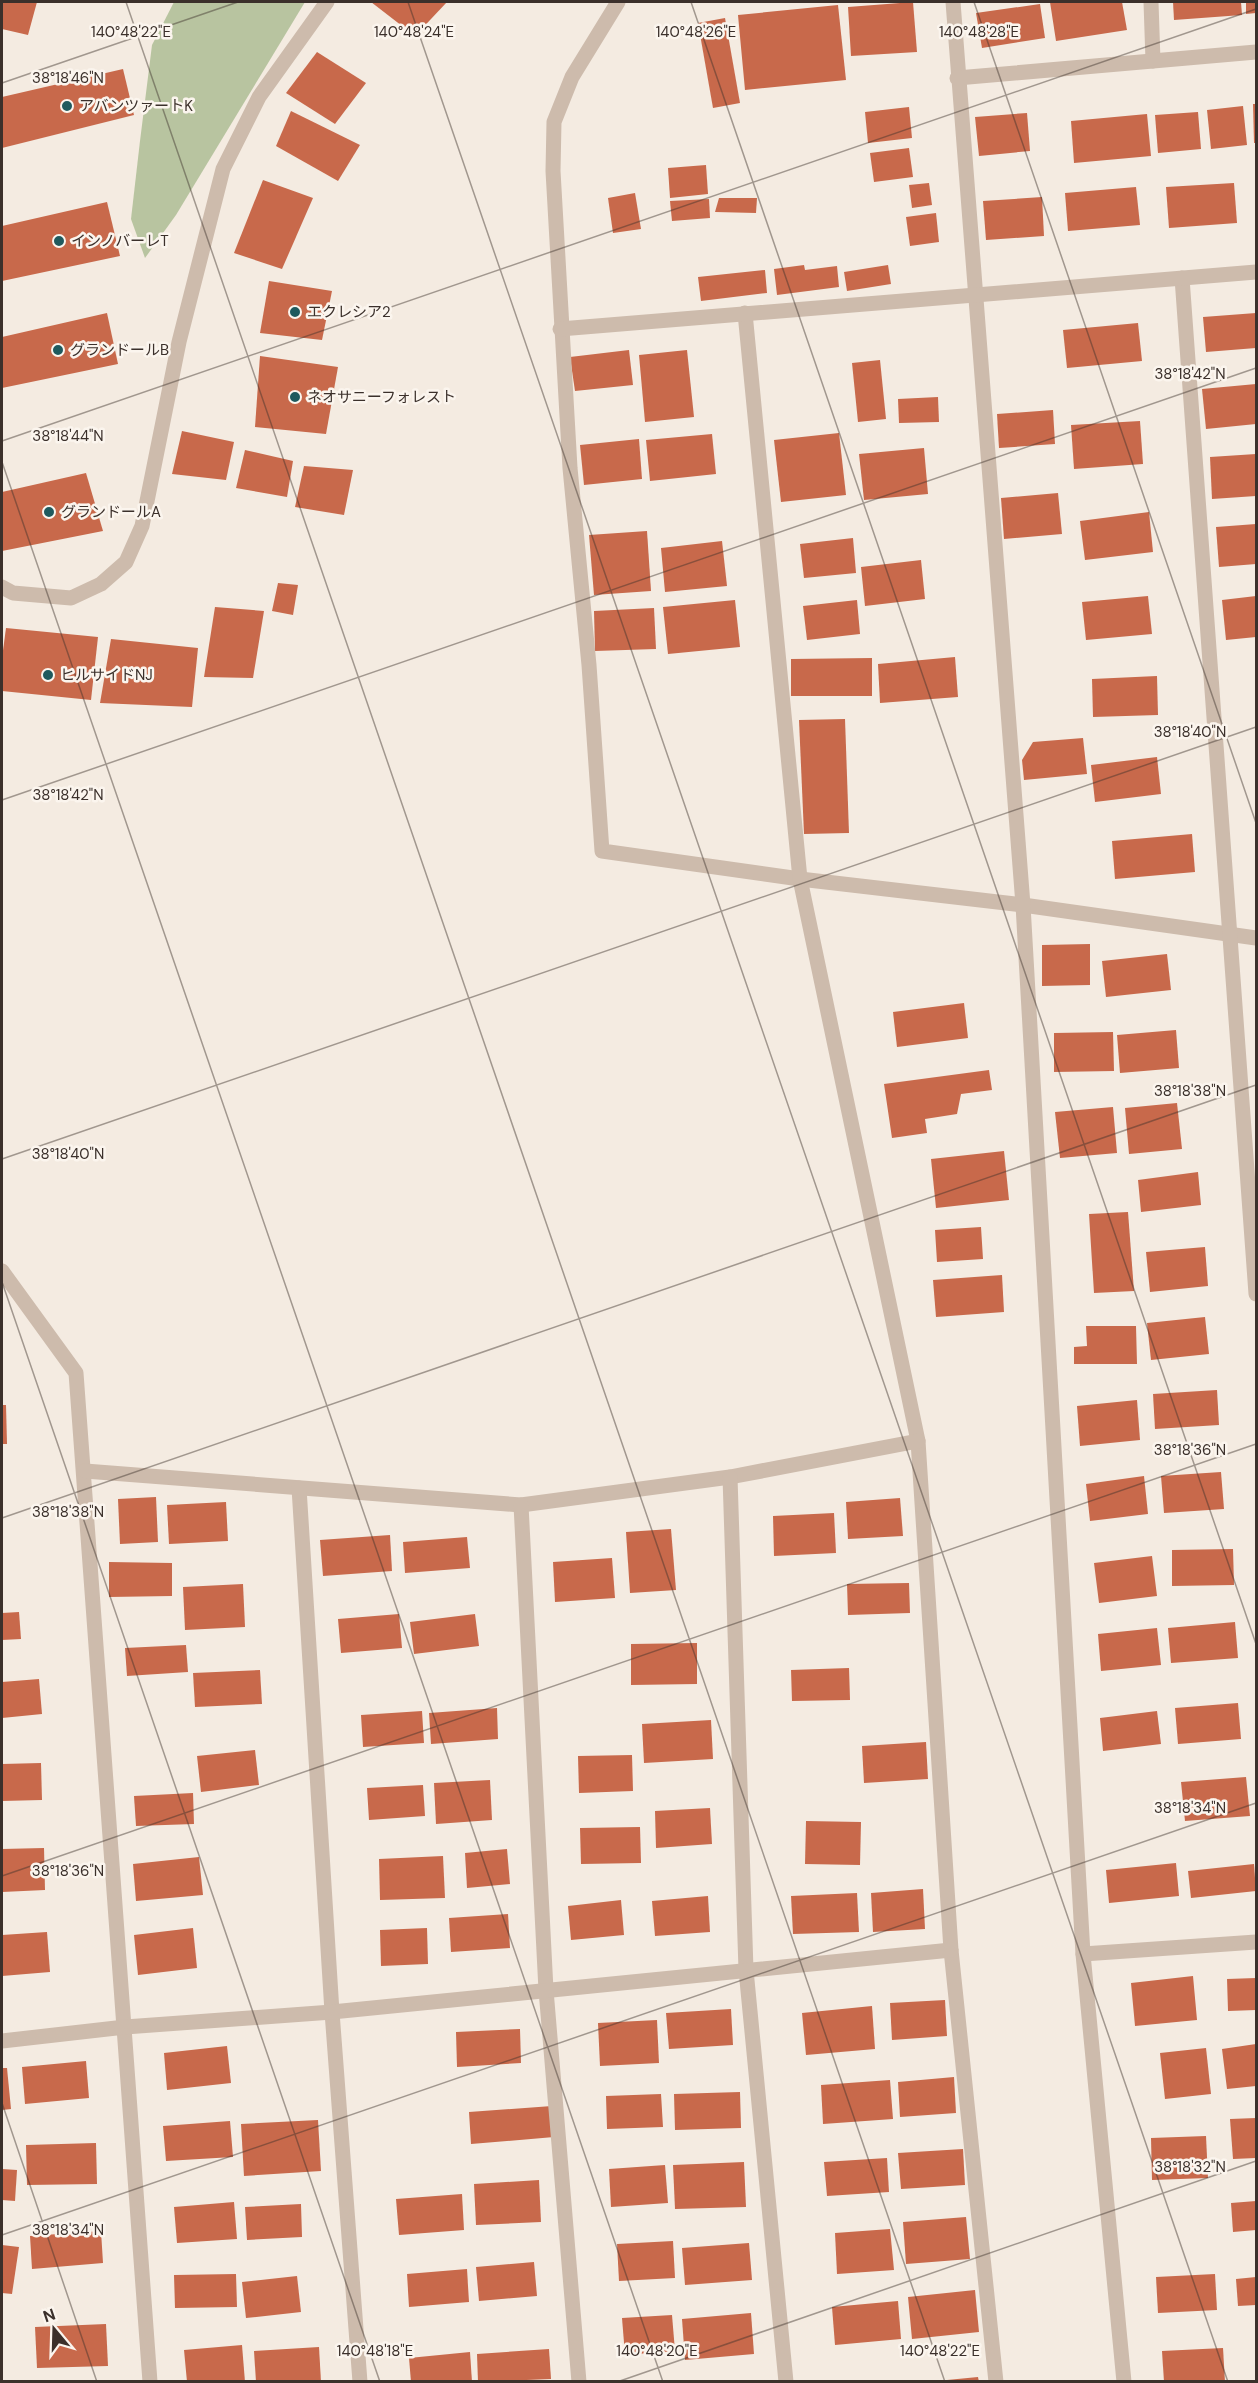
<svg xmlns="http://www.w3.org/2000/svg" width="1258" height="2383" font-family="'DM Sans','Noto Sans JP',sans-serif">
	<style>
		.green { fill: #b8c4a0 }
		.building { fill: #c8694b }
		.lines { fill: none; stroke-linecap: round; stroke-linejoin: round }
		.minor { stroke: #cdbbac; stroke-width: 15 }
		.ticks { fill: none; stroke: #3b302b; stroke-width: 1.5; stroke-opacity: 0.45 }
		.poi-dot { fill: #1f5a5e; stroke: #fbf5ee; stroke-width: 2 }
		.labels { text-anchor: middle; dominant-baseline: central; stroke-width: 5; stroke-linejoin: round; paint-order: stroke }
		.poi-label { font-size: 15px; fill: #3b302b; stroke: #fbf5ee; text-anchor: start }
		.ticks-label { font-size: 15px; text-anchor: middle; fill: #3b302b; stroke: #fbf5ee; stroke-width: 5; stroke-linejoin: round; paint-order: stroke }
	</style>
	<rect width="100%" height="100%" fill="#f4ebe1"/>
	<!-- green -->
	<path class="green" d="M174,2H305L176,215L145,258L131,219L140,141L152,45Z"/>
	<!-- building -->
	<g class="building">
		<path d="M2,2H37L28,35L2,29Z"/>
		<path d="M371,2H447L415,36Z"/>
		<path d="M913,2L917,52L851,56L848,7Z"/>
		<path d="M1050,2H1122L1127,30L1056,41Z"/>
		<path d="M1173,2H1241L1242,15L1174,20Z"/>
		<path d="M1246,2H1256V13L1246,14Z"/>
		<path d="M1040,4L1045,38L982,48L976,13Z"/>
		<path d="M838,5L846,80L745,90L738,15Z"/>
		<path d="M725,18L740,103L713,108L698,23Z"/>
		<path d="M317,52L366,83L335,124L286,93Z"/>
		<path d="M123,69L134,115L2,148V97Z"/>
		<path d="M1253,104H1256V143H1254Z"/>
		<path d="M1243,106L1247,145L1211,149L1207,110Z"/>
		<path d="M909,107L912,138L868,143L865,112Z"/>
		<path d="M291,111L360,145L338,181L276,146Z"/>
		<path d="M1198,112L1201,149L1158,153L1155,115Z"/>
		<path d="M1027,113L1030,151L979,156L975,117Z"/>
		<path d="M1147,114L1151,156L1074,163L1071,121Z"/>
		<path d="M909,148L913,177L874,182L870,153Z"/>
		<path d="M706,165L708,194L670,198L668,168Z"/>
		<path d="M263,180L313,198L282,269L234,253Z"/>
		<path d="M929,183L932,205L912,208L909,185Z"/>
		<path d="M1234,183L1237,223L1169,228L1166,187Z"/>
		<path d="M1136,187L1140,225L1068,231L1065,193Z"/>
		<path d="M635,193L641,229L613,233L608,198Z"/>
		<path d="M1042,197L1044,236L986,240L983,201Z"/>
		<path d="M719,198H757L756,213L715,212Z"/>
		<path d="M709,199L710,218L672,221L670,201Z"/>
		<path d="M107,202L120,256L2,281V226Z"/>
		<path d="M936,213L939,242L910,246L906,217Z"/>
		<path d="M804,265L805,270L837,266L839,287L777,295L774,269Z"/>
		<path d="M888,265L891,284L847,291L844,272Z"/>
		<path d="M765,270L767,293L701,301L698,277Z"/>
		<path d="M269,281L332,291L322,340L260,333Z"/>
		<path d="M107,313L118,364L2,388V337Z"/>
		<path d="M1256,313V348L1206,352L1203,317Z"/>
		<path d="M1138,323L1142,361L1067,368L1063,330Z"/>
		<path d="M629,350L633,385L575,391L570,357Z"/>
		<path d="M687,350L694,417L645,422L639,355Z"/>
		<path d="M260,356L338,367L326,434L255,427Z"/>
		<path d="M880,360L886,419L858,422L852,363Z"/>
		<path d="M1256,384V424L1206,429L1202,389Z"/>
		<path d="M938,397L939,422L899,423L898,399Z"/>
		<path d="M1053,410L1055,444L999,448L997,414Z"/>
		<path d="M1140,421L1143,464L1074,469L1071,425Z"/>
		<path d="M182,431L234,442L226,480L172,474Z"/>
		<path d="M839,433L846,495L781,502L774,440Z"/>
		<path d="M712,434L716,474L650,481L646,440Z"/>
		<path d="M639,439L642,479L584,485L580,445Z"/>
		<path d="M924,448L928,494L864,500L859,454Z"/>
		<path d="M245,450L293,461L287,497L236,488Z"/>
		<path d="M1256,454V496L1212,499L1210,457Z"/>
		<path d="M304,466L353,470L344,515L295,507Z"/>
		<path d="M86,473L103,531L2,551V492Z"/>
		<path d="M1058,493L1062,534L1004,539L1001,498Z"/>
		<path d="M1149,512L1153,552L1085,560L1080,521Z"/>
		<path d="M1256,524V564L1219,567L1216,527Z"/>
		<path d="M647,531L651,591L594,595L589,535Z"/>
		<path d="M853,538L856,573L804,578L800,544Z"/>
		<path d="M722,541L727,586L665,592L661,548Z"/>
		<path d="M921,560L925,599L865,606L861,567Z"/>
		<path d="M278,583L298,585L293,615L272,611Z"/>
		<path d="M1148,596L1152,634L1086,640L1082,602Z"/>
		<path d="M1256,596V637L1226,640L1222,600Z"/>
		<path d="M735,600L740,647L668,654L663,607Z"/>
		<path d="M857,600L860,634L807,640L803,606Z"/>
		<path d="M215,607L264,611L253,678L204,677Z"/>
		<path d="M654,608L656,649L595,651L594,611Z"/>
		<path d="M6,628L98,637L91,700L2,691V658Z"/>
		<path d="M111,639L198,648L192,707L100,703Z"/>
		<path d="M955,657L958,697L880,703L878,664Z"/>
		<path d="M872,658V696H791V659Z"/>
		<path d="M1157,676L1158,715L1093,717L1092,679Z"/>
		<path d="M845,719L849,833L804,834L799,720Z"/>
		<path d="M1083,738L1087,774L1024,780L1022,760L1033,742Z"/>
		<path d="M1157,757L1161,794L1095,802L1091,765Z"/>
		<path d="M1192,834L1195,872L1115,879L1112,841Z"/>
		<path d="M1090,944V985L1042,986V945Z"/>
		<path d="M1167,954L1171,990L1106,997L1102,961Z"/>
		<path d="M964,1003L968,1038L897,1047L893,1012Z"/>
		<path d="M1176,1030L1179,1068L1120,1073L1117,1035Z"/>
		<path d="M1113,1032L1114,1071L1054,1072V1033Z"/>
		<path d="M989,1070L992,1090L961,1094L957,1114L925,1119L927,1133L892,1138L884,1084Z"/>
		<path d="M1177,1103L1182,1149L1129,1154L1125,1108Z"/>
		<path d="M1113,1107L1117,1153L1060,1158L1055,1112Z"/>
		<path d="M1004,1151L1009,1200L936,1208L931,1159Z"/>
		<path d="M1198,1172L1201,1205L1141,1212L1138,1180Z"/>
		<path d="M1128,1212L1134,1291L1094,1293L1089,1214Z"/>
		<path d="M981,1227L983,1259L937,1262L935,1230Z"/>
		<path d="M1205,1247L1208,1286L1150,1292L1146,1252Z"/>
		<path d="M1002,1275L1004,1312L936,1317L933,1280Z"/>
		<path d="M1205,1317L1209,1354L1151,1360L1147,1323Z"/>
		<path d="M1086,1326H1136L1137,1364H1074V1347L1087,1346Z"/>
		<path d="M1217,1390L1219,1425L1155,1429L1153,1394Z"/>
		<path d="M1137,1400L1140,1440L1080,1446L1077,1406Z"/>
		<path d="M2,1405H6L7,1444H2Z"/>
		<path d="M1221,1472L1224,1509L1164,1513L1161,1476Z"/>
		<path d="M1144,1476L1148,1514L1090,1521L1086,1484Z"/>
		<path d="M156,1497L158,1542L120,1544L118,1499Z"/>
		<path d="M900,1498L903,1536L848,1539L846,1502Z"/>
		<path d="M226,1502L228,1541L169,1544L167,1505Z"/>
		<path d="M834,1513L836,1553L774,1556L773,1516Z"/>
		<path d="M671,1529L676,1590L630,1593L626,1532Z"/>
		<path d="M390,1535L392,1571L323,1576L320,1540Z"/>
		<path d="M467,1537L470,1568L405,1573L403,1542Z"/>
		<path d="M1233,1549L1234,1585L1172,1586V1550Z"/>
		<path d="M1152,1556L1157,1596L1099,1603L1094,1563Z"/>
		<path d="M612,1558L615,1598L555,1602L553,1562Z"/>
		<path d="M109,1562L172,1563V1596L109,1597Z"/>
		<path d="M909,1583L910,1613L848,1615L847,1584Z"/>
		<path d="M243,1584L245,1627L185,1630L183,1587Z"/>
		<path d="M19,1612L21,1639L2,1640V1613Z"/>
		<path d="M399,1614L402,1648L341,1653L338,1619Z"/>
		<path d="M475,1614L479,1646L414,1654L410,1622Z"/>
		<path d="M1235,1622L1238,1658L1171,1663L1168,1628Z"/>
		<path d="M1157,1628L1161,1665L1101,1671L1098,1634Z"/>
		<path d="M697,1643V1684L631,1685V1644Z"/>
		<path d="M186,1645L188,1672L127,1676L125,1648Z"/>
		<path d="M849,1668L850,1700L792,1701L791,1670Z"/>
		<path d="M260,1670L262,1704L195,1707L193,1673Z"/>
		<path d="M39,1679L42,1714L2,1718V1682Z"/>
		<path d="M1238,1703L1241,1739L1178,1744L1175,1708Z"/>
		<path d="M497,1708L498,1739L431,1744L429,1713Z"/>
		<path d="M422,1711L424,1743L363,1747L361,1715Z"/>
		<path d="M1157,1711L1161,1744L1103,1751L1100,1718Z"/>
		<path d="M711,1720L713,1759L644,1763L642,1724Z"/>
		<path d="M926,1742L928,1779L864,1783L862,1746Z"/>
		<path d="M255,1750L259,1785L201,1792L197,1756Z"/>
		<path d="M632,1755L633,1791L579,1793L578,1756Z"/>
		<path d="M41,1763L42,1800L2,1801V1764Z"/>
		<path d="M1246,1777L1250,1816L1185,1821L1181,1782Z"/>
		<path d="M490,1780L492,1820L436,1824L434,1783Z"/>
		<path d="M423,1785L425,1816L369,1820L367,1788Z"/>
		<path d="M193,1793L194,1824L136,1826L134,1796Z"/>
		<path d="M710,1808L712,1844L656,1848L655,1811Z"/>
		<path d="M806,1821L861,1822L860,1865L805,1864Z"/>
		<path d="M640,1827L641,1863L581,1864L580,1828Z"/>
		<path d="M44,1848L45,1890L2,1892V1849Z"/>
		<path d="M507,1849L510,1884L467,1888L465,1853Z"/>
		<path d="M443,1856L445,1898L380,1900L379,1859Z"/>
		<path d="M199,1857L203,1895L136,1901L133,1864Z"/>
		<path d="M1176,1863L1179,1896L1109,1903L1106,1870Z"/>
		<path d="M1254,1864L1256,1891L1191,1898L1188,1871Z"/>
		<path d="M923,1889L925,1929L873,1932L871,1893Z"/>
		<path d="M857,1893L859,1932L793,1934L791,1896Z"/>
		<path d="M708,1896L710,1932L655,1936L652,1901Z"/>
		<path d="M621,1900L624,1935L571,1940L568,1906Z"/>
		<path d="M508,1914L510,1948L451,1952L449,1918Z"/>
		<path d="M193,1928L197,1968L138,1975L134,1935Z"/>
		<path d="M427,1928L428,1964L381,1966L380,1930Z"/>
		<path d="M47,1932L50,1972L2,1976V1935Z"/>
		<path d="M1193,1976L1197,2020L1135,2026L1131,1983Z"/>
		<path d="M1256,1978V2010L1228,2011L1227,1979Z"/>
		<path d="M945,2000L947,2036L892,2040L890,2003Z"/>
		<path d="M872,2006L875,2049L806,2055L802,2013Z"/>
		<path d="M731,2009L733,2045L669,2049L666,2013Z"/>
		<path d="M657,2020L659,2063L600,2066L598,2023Z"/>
		<path d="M520,2029L521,2063L457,2067L456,2032Z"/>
		<path d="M1256,2044V2086L1227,2089L1222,2049Z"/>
		<path d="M227,2046L231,2083L167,2090L164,2053Z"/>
		<path d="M1206,2048L1211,2094L1165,2099L1160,2053Z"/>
		<path d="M86,2061L89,2098L25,2104L22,2067Z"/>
		<path d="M2,2068H7L11,2109L2,2110Z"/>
		<path d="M954,2077L956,2113L900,2117L898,2082Z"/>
		<path d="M890,2080L893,2119L823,2124L821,2085Z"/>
		<path d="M740,2092L741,2128L675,2130L674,2094Z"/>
		<path d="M661,2094L663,2127L607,2129L606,2096Z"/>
		<path d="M552,2106L554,2137L471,2144L469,2112Z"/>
		<path d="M1256,2118V2158L1233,2159L1230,2119Z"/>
		<path d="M318,2120L321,2171L244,2176L241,2124Z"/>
		<path d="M230,2121L233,2157L166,2161L163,2126Z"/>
		<path d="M1206,2136L1208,2178L1152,2180L1151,2138Z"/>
		<path d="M96,2143L97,2184L27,2185L26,2145Z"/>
		<path d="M963,2149L965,2185L901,2189L898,2153Z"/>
		<path d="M887,2158L889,2192L827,2196L824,2162Z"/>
		<path d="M744,2162L746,2207L675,2209L673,2165Z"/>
		<path d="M665,2165L668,2203L611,2207L609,2169Z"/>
		<path d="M2,2169L17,2170L15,2201L2,2200Z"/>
		<path d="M539,2180L541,2222L476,2225L474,2184Z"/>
		<path d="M462,2194L464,2230L399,2235L396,2199Z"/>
		<path d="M1256,2201V2230L1233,2232L1231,2203Z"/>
		<path d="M234,2202L237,2239L177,2243L174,2207Z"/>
		<path d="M301,2204L302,2237L247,2240L245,2207Z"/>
		<path d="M966,2217L970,2259L906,2264L903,2222Z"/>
		<path d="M890,2229L894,2270L837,2274L835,2233Z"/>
		<path d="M101,2231L103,2263L32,2269L30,2236Z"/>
		<path d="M673,2241L675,2278L619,2281L617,2244Z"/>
		<path d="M749,2243L752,2280L685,2285L682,2248Z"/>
		<path d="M2,2245L19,2247L12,2294L2,2293Z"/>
		<path d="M534,2262L537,2296L479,2301L476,2267Z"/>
		<path d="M467,2269L469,2302L409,2307L407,2274Z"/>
		<path d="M236,2274L237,2307L175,2308L174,2275Z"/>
		<path d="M1215,2274L1217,2310L1158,2313L1156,2277Z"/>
		<path d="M297,2276L301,2312L246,2318L242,2282Z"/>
		<path d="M1256,2277V2305L1238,2306L1236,2279Z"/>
		<path d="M975,2290L979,2332L912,2339L908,2297Z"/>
		<path d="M898,2301L901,2339L835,2345L832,2307Z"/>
		<path d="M751,2313L754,2354L685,2360L682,2319Z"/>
		<path d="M672,2315L675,2351L625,2355L622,2318Z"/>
		<path d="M106,2324L108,2366L37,2368L35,2327Z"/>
		<path d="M242,2345L245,2382H187L184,2350Z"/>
		<path d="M319,2347L321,2382H256L254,2351Z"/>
		<path d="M1223,2348L1225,2382H1164L1162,2351Z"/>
		<path d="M549,2349L551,2379L478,2382L477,2354Z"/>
		<path d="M470,2352L472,2382H411L409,2358Z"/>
		<path d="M978,2377L979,2382H947V2380Z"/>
	</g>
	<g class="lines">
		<!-- minor -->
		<g class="minor">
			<path d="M618,2L572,77L554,122L553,171L570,468L589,665L602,851L800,879L1023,905L1256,938"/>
			<path d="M953,2L1023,905L1083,1954L1124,2382"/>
			<path d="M1151,2L1153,61"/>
			<path d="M957,78L1256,52"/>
			<path d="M1182,278L1256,1294"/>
			<path d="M745,313L800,879L918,1441L951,1950L996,2382"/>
			<path d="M560,329L1256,272"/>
			<path d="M2,587L13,593L71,598L101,584L126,562L142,526L179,342L223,169L259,97L327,2"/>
			<path d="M2,1271L76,1373L150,2382"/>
			<path d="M85,1471L521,1505L730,1477L918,1441"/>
			<path d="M730,1477L746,1970L786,2382"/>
			<path d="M299,1488L332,2012L360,2382"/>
			<path d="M521,1505L546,1990L579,2382"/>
			<path d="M1083,1954L1256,1942"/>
			<path d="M2,2041L125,2027L332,2012L951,1950"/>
		</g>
	</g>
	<!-- ticks -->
	<path class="ticks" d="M126,2L945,2382M408,2L1228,2382M691,2L1256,1644M974,2L1256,823M1256,2V3M2,83L238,2M2,441L1256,9M2,462L663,2382M2,800L1256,368M2,1159L1256,727M2,1282L380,2382M2,1518L1256,1085M2,1876L1256,1444M2,2103L97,2382M2,2235L1256,1803M617,2382L1256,2161"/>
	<!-- markers -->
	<g class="poi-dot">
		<circle cx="67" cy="106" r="6"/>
		<circle cx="59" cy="241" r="6"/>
		<circle cx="295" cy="312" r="6"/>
		<circle cx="58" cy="350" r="6"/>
		<circle cx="295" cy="397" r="6"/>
		<circle cx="49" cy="512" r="6"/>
		<circle cx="48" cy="675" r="6"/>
	</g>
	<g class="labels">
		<!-- poi labels -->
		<g class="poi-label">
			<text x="79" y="106">アバンツァートK</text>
			<text x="71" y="241">インノバーレT</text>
			<text x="307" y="312">エクレシア2</text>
			<text x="70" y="350">グランドールB</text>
			<text x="307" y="397">ネオサニーフォレスト</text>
			<text x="61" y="512">グランドールA</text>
			<text x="60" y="675">ヒルサイドNJ</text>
		</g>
	</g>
	<g class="ticks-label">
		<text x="979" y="37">140°48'28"E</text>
		<text x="131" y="37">140°48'22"E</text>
		<text x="414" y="37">140°48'24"E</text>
		<text x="696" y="37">140°48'26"E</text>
		<text x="68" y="83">38°18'46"N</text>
		<text x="1190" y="379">38°18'42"N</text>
		<text x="68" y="441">38°18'44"N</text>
		<text x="1190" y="737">38°18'40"N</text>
		<text x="68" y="800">38°18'42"N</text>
		<text x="1190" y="1096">38°18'38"N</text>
		<text x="68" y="1159">38°18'40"N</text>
		<text x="1190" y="1455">38°18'36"N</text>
		<text x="68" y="1517">38°18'38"N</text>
		<text x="1190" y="1813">38°18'34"N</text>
		<text x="68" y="1876">38°18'36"N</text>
		<text x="1190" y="2172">38°18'32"N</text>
		<text x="68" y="2235">38°18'34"N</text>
		<text x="375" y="2356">140°48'18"E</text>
		<text x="657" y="2356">140°48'20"E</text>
		<text x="940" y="2356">140°48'22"E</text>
	</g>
	<!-- border -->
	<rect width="1258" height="2383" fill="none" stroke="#3b302b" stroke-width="6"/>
	<!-- north arrow -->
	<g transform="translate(54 2329) rotate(341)" stroke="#fbf5ee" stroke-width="4.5" paint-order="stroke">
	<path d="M0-4.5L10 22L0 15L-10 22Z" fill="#3b302b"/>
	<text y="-9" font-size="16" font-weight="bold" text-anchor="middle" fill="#3b302b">N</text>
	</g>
</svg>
